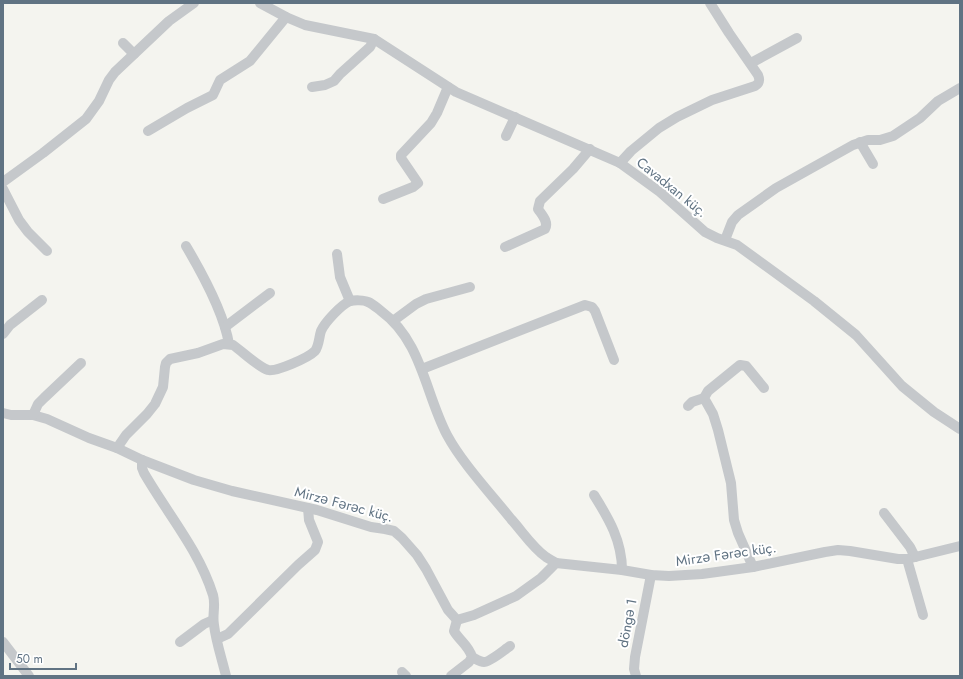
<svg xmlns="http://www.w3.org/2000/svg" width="963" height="679" font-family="Jost,sans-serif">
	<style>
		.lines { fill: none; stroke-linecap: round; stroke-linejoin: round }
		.street { stroke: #c5c8cb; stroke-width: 10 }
		.labels { text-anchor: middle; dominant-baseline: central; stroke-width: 4; stroke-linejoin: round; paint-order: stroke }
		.street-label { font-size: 14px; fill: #607383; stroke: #fff }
	</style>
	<rect width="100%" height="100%" fill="#f4f4ef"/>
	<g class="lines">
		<!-- street -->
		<g class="street">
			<path d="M260,3L286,17L305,25L374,39L456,92L620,163L660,192L705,232L717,238L737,245L814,301L856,335L902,386L934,412L960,429"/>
			<path d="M123,43L134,54"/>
			<path d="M751,63L797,38"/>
			<path d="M312,87L325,85L334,81L340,74L370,47L374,39"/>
			<path d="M148,131L187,108L213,95L220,80L250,61L286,17"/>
			<path d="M506,136L515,117"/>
			<path d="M860,142L873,164"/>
			<path d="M620,163L631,151L659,128L677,117L712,100L755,86C760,83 760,80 758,75L729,33L710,3"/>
			<path d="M3,182L43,153L86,119L99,101L109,80L115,72L169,21L194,3"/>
			<path d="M3,189L19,220L28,232L47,251"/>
			<path d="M383,199L413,187L418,183L401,158V155L431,123L437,113L448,87"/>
			<path d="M725,240L732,222L738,215L776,188L853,145L868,140H880L893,136L920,118L938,101L960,88"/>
			<path d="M186,246C202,273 224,314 229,344"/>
			<path d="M505,247L545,229C549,222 542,215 538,209L540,201L573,169L590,149"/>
			<path d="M337,254L340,277L350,301"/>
			<path d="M393,321L416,304L426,299L470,287"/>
			<path d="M225,327L270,293"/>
			<path d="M3,334L10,325L42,300"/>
			<path d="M422,369L585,305L592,307L595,311L614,360"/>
			<path d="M688,406L692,402L704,398"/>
			<path d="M3,413L11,415H33L47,419L89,438L117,448L142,460L194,480L232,491L317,510L371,527L385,529L394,531L402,538L417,555L426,569L448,610L457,620L474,615L516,596L541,578L556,563L622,570L651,575L669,576L702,574L753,567L825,552L838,550L850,551L898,559H907L960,546"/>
			<path d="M33,415L38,404L44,398L81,363"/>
			<path d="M117,448L126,435L147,414L155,404L163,387L165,367L166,363L170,359L198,353L223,344L233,345C243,352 257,366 268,370C276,372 308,358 315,351C319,346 319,337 321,331C325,322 341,305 350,301C355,300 364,300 368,302C373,304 377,308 381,311C422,341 425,393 447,435C462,463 491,494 511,519C522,531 532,547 546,557C549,559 553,561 556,563"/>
			<path d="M142,460V468L144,473C167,513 199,550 213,595C216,605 212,615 214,625C216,642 222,659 226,676"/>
			<path d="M594,495C609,519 622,541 622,570"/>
			<path d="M884,513L910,547L915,557"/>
			<path d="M907,559L923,615"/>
			<path d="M753,567L738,533L734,520L731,483L718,430L713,414L704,398L708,391L740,365L746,366L764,388"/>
			<path d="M217,639L228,634L298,565L315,550L318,542L309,520L308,508"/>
			<path d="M3,642L29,676"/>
			<path d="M180,642L204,624L213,620"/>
			<path d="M472,657C476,659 480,662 484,662C490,662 504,650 510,646"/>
			<path d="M402,672L406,676"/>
			<path d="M451,676L469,662L472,657C469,646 459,640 454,631L457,620"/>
			<path d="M636,676L634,669L635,657L651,575"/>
		</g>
	</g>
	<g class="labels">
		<!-- street labels -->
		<g class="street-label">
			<text transform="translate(672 187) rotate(39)">Cavadxan küç.</text>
			<text transform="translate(344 504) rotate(15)">Mirzə Fərəc küç.</text>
			<text transform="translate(726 554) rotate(-8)">Mirzə Fərəc küç.</text>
			<text transform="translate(627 623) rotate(-79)">döngə 1</text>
		</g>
	</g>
	<!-- border -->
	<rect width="963" height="679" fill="none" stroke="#607383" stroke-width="8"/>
	<!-- scale -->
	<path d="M10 663v6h66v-6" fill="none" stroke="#607383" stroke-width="2"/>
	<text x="16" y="663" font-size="12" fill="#607383" stroke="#ffffff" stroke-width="3" paint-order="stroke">50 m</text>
</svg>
